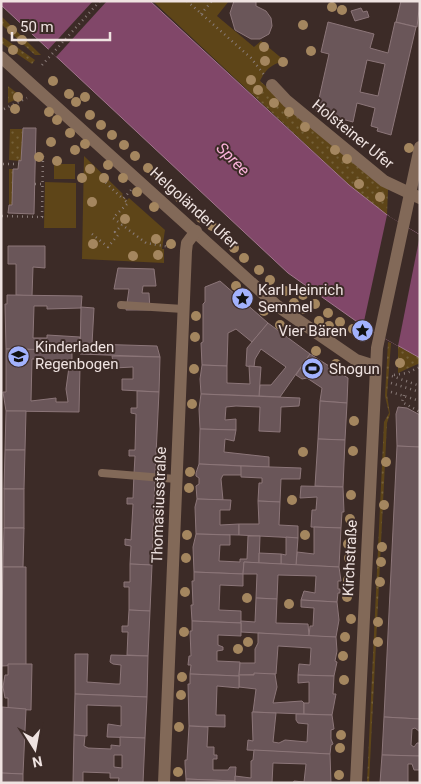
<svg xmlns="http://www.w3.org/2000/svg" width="421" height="784" font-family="Roboto,sans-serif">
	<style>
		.grass { fill: url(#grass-dots) }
		.green { fill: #5e4518 }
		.water { fill: #814769; stroke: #a2768d }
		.pier { fill: #3c2b27 }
		.building { fill: #6a5659; stroke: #8c7679; fill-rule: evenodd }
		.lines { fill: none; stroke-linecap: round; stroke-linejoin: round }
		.path { stroke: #8a7c79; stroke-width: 2.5; stroke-dasharray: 1 4; stroke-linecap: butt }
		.service { stroke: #826958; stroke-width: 8 }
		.minor { stroke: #826958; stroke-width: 12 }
		.tree { fill: #a4865f }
		.labels { text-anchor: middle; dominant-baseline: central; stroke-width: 4; stroke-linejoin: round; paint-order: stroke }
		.street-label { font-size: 15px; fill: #efe3e1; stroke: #3c2b27 }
		.poi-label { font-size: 15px; fill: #efe3e1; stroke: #3c2b27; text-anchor: start }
		.water-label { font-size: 16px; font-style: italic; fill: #f9b1d9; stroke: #3c2b27 }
	</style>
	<defs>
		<pattern id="grass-dots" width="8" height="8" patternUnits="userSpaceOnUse" patternTransform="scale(1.25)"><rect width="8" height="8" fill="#5e4518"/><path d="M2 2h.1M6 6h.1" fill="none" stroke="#756039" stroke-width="1.8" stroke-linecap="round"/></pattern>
	</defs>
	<rect width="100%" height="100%" fill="#3c2b27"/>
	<!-- grass -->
	<g class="grass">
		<path d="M153,1L247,59L261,82L388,189L387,215L349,185Z"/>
		<path d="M1,16L41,55H35L1,24Z"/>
		<path d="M1,36L35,60L32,64L1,43Z"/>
		<path d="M8,86L22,97L8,103Z"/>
		<path d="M10,129H23L21,161L9,160Z"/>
		<path d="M9,169H13L12,205H9Z"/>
		<path d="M388,342L391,343L387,395L390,414L387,423L369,783H367L384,422L389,413L385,396Z"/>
		<path d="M398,346L420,358V363L398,373Z"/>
	</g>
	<!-- green -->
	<g class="green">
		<path d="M153,1H229L217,16L254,47L261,41L285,61C262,66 264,78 252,94Z"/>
		<path d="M84,156L123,194L122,195L127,200L129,198L165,230L162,249H164V263L82,259Z"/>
		<rect x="54" y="164" width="21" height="15"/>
		<path d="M45,182L76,183V228H44Z"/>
	</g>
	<!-- water -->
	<path class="water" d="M1,1H150L349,185L391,218L420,235V358L363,326L288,273L1,5Z"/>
	<!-- pier -->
	<g class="pier">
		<path d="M93,1H107L56,57L48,50Z"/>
		<path d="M387,215L420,235L398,346L363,326Z"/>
	</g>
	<!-- building -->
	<g class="building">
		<path d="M234,1H256V6L266,11L271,18L272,26L269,34L260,39H251L235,30L230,13Z"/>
		<path d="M401,1H420L417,27L396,22Z"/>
		<path d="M361,8L363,12L367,11L369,17L355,21L351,11Z"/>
		<path d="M328,22L374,34L370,48L388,53L395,22L416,27L391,135L377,131L378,128L371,126L375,108L357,103L353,122L316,112L329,54L321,52ZM367,60L385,64L378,96L360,92Z"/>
		<path d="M23,128H36L34,214L8,213L9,205H12L13,169H18L19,160L21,161Z"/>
		<path d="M8,246H45V268L33,267L32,296L16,295V264H8Z"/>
		<path d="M118,268L154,269L156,286H143L142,293H149L150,310H126L129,289H114Z"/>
		<path d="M220,281L268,323L252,342L236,329L228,333L227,366L202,365L201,343L203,342V304L205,302V287Z"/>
		<path d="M7,295L82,296L81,308L47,309V306H34L33,338H47V335L80,337V350L6,349L5,304H7Z"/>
		<path d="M81,307L94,308L92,344L157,346L160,357L80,354Z"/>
		<path d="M268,323L310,354L280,397L259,396L260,385H271L286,367L261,349L255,359L254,367L246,366L247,348Z"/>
		<path d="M6,349L72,350V359L68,362L45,363L44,359H32L31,401L56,398V402H68L66,389L69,367H80L79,412L6,411L3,392H6Z"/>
		<path d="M310,354L348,378L347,403L320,401L322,388L307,378L302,379L296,375Z"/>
		<path d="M112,356L160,357L159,392L122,390V379H133V367L114,368Z"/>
		<path d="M202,365L227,366V383L250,384L249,366L261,367L259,396L201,394L200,379Z"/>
		<path d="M137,391L159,392L155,475L134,474L135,456H129V450H135L136,414L131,413V408H137Z"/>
		<path d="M201,394L300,398L299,406L281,407L280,432L259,431L260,407L236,406L226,407L225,420L236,419V430L200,429L199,409Z"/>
		<path d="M320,401L347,403L345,440L318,439Z"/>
		<path d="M398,407L407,408L420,415V447L397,446L396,414Z"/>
		<path d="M6,411H26L25,450H5Z"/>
		<path d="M200,429L236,430L234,441L225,439L224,452L269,457V467L199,464Z"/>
		<path d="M318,439L345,440L343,487L315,486Z"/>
		<path d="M397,446L420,447V719L384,717Z"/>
		<path d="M5,450H25L24,489H4Z"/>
		<path d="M199,464L241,466L242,475H223L221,479L223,500L197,499L196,486L199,484V478L196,476V473Z"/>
		<path d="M241,466L301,468L300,479H281L280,502L258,501L259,483H262V478L241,477Z"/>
		<path d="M134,474L155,475L152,565L130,564L131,546L125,545V539L131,540L133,504H127V498H133Z"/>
		<path d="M301,486L343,487L344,512H342L341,528L311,527L312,510H316L317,497L300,498Z"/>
		<rect x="4" y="489" width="20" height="39"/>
		<path d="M197,499L231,500L230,510H220V525L239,524V535L196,534L195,507Z"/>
		<path d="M258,501L280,502L279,525L298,526V538L239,535V524H259Z"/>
		<path d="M314,527L341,528L339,567L296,565L297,552L314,554Z"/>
		<path d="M4,528H24L23,567H3Z"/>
		<path d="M196,534L230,535V545H220L219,561L240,562V559H247L248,536H260L259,563L244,562L243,574L194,572L193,547Z"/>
		<path d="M286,537L298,538L296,565L281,564V554L286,555Z"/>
		<path d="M259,553L281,554V564L259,563Z"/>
		<path d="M244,562L339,567L341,581H338V589H340V593H338L337,602L301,600L304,591L315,593L316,576L278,575L277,599L256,598L257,574H243Z"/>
		<path d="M130,564L152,565L150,611L129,610V587H124V582H130Z"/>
		<path d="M3,567H26V665L1,666Z"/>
		<path d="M194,572L243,574V586L220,585L219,610L241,611V623L192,621L191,605H193L192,581H194Z"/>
		<path d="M256,598L277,599L276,623L308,624L309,636L241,632V621L255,622Z"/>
		<path d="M301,600L337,602L339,620L336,637L309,636L310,626H313L314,608L301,607Z"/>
		<path d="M129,610L150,611L148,656L127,655L128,632H122V626H128Z"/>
		<path d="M192,621L241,623V636L218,635V645L223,647V650L217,651V661L240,662L239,676L190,674L191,665H188L189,656H191L190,631H192Z"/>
		<path d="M258,633L336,637L337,651L335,661L337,662L334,676L298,675L299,664L310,665L311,648L278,646L276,674L239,675L240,663H255V649L258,643Z"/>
		<path d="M75,654H88L87,682L116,684H120L121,665L113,664L110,662L111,655L148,656L147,697L75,694Z"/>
		<path d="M8,664H32L31,710L8,709V698H5L3,687L5,675H8Z"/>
		<path d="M254,673L275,674L277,687L273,703L302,701L304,703V714L253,712L256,689L239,687V675H254Z"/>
		<path d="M190,674L239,676V688L217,686L216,715H225V727L189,726L188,684H190Z"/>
		<path d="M298,675L334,676L333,694H336L332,715L304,714V703H309V682L298,683Z"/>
		<path d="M75,694L147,697L145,738L107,737L108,724L121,726V706H114L87,705V736L74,735Z"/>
		<path d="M2,707L26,709L23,774L1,773Z"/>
		<path d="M252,712L276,713L273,742L279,743L285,740L307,742L308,724L298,723L296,720V714L332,715L334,729L331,730V739L333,744L331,745L330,754L247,750L248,740L253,741Z"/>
		<path d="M384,717L420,719V732L415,728L412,729L411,745L414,747L417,743H420V756L382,755Z"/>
		<path d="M189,726L208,727L207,747H214V755H217V759H213V770H228L230,767H236L235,781L186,779L185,764V760H187Z"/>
		<path d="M74,735L85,736L84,746L88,748L111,749V745L120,746V737L145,738L143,783H118L119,778H110V773L83,772V783H73ZM114,755H122V768L114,767Z"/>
		<path d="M254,750L330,754L331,783H293L294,781L304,782L306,764L273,763L272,783H235V776L251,778V761L253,760Z"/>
		<path d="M382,755L420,756V770H414L412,764H408V783H380Z"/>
		<path d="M1,773L23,774V783H1Z"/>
		<path d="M186,779L235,781V783H186Z"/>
	</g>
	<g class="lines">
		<!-- path -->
		<g class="path">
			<path d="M187,1L251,58L265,76"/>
			<path d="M201,14L212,1"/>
			<path d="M42,65L100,1"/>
			<path d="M4,109L27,98"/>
			<path d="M3,164H19"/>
			<path d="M102,179L123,199"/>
			<path d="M35,184H42"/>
			<path d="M131,190L123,199L128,203L113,218L146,243L170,247"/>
			<path d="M2,216L42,217L43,153"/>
			<path d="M92,234L108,247L118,235L115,232L122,225"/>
			<path d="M394,375L407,373L420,367"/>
			<path d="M392,376L420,386"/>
			<path d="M391,383L420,392"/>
			<path d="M391,392L420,401"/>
			<path d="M404,395L402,402L420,412"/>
		</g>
		<!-- service -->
		<g class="service">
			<path d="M121,305L183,309"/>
			<path d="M102,473L176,479"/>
		</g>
		<!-- minor -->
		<g class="minor">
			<path d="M1,57L276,305L356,360L375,366"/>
			<path d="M272,85L287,101L384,181L420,198"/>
			<path d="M164,783L186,251L187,243L196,231"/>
			<path d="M356,783L377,348L420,147"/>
		</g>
	</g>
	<!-- trees -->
	<g class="tree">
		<circle cx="332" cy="7" r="5"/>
		<circle cx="342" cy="10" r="5"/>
		<circle cx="303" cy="25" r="5"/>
		<circle cx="12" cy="30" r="5"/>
		<circle cx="22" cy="40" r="5"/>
		<circle cx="264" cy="47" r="5"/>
		<circle cx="13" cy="50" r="5"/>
		<circle cx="311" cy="51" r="5"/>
		<circle cx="265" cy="61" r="5"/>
		<circle cx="283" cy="62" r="5"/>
		<circle cx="251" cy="80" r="5"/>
		<circle cx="53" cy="81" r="5"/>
		<circle cx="258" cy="90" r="5"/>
		<circle cx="69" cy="94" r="5"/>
		<circle cx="18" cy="97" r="5"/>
		<circle cx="85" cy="97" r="5"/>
		<circle cx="76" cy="102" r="5"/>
		<circle cx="274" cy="103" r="5"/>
		<circle cx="15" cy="109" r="5"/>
		<circle cx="49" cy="112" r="5"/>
		<circle cx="289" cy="112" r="5"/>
		<circle cx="90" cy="115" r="5"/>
		<circle cx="57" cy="120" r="5"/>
		<circle cx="101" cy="125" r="5"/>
		<circle cx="305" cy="127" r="5"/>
		<circle cx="70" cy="133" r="5"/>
		<circle cx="112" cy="135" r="5"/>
		<circle cx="51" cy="142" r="5"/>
		<circle cx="85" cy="144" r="5"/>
		<circle cx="124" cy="145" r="5"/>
		<circle cx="409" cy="148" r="5"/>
		<circle cx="75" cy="150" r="5"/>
		<circle cx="335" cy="150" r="5"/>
		<circle cx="135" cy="156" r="5"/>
		<circle cx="39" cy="157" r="5"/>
		<circle cx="347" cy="159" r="5"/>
		<circle cx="57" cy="161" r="5"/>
		<circle cx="108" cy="165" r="5"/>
		<circle cx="148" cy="168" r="5"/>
		<circle cx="90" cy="169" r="5"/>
		<circle cx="82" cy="178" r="5"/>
		<circle cx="104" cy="178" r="5"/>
		<circle cx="123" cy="178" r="5"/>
		<circle cx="159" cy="178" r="5"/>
		<circle cx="359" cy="184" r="5"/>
		<circle cx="170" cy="188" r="5"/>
		<circle cx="137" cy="192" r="5"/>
		<circle cx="380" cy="197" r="5"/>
		<circle cx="180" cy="198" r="5"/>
		<circle cx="92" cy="202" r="5"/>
		<circle cx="154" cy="207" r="5"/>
		<circle cx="192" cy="208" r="5"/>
		<circle cx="201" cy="218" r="5"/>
		<circle cx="125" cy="219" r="5"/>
		<circle cx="212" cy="226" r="5"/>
		<circle cx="224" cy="236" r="5"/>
		<circle cx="156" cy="239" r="5"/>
		<circle cx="93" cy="244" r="5"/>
		<circle cx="171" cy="244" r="5"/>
		<circle cx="234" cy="248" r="5"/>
		<circle cx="158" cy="255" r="5"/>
		<circle cx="133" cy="256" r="5"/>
		<circle cx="244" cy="258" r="5"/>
		<circle cx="259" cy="270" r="5"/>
		<circle cx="270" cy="280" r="5"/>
		<circle cx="236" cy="286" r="5"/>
		<circle cx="285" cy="291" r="5"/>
		<circle cx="244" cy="294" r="5"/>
		<circle cx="303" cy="295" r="5"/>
		<circle cx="294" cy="303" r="5"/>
		<circle cx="315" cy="304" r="5"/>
		<circle cx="304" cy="309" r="5"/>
		<circle cx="264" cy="311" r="5"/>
		<circle cx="328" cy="313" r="5"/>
		<circle cx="196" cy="316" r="5"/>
		<circle cx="319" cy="321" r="5"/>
		<circle cx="340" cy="322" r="5"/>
		<circle cx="280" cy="325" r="5"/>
		<circle cx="329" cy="326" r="5"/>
		<circle cx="353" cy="329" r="5"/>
		<circle cx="195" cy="337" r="5"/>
		<circle cx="316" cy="351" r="5"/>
		<circle cx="400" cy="363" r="5"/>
		<circle cx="336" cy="364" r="5"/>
		<circle cx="194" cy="369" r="5"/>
		<circle cx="192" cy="404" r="5"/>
		<circle cx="354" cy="421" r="5"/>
		<circle cx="353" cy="451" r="5"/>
		<circle cx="303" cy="452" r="5"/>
		<circle cx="386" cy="462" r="5"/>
		<circle cx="190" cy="472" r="5"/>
		<circle cx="189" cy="488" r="5"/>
		<circle cx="351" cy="495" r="5"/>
		<circle cx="292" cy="500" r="5"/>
		<circle cx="384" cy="505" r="5"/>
		<circle cx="350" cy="519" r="5"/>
		<circle cx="187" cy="535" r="5"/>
		<circle cx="305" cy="535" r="5"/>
		<circle cx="348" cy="544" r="5"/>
		<circle cx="382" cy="547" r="5"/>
		<circle cx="186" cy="558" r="5"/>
		<circle cx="349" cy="558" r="5"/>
		<circle cx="381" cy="562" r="5"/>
		<circle cx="348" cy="580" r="5"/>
		<circle cx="380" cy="582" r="5"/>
		<circle cx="185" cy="592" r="5"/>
		<circle cx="347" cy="597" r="5"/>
		<circle cx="247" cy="598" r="5"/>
		<circle cx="289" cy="604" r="5"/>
		<circle cx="351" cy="619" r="5"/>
		<circle cx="378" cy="622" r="5"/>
		<circle cx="184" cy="632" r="5"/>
		<circle cx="345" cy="637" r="5"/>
		<circle cx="248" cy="642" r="5"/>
		<circle cx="378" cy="642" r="5"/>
		<circle cx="238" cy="649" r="5"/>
		<circle cx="343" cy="656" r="5"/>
		<circle cx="182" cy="677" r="5"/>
		<circle cx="344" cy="680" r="5"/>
		<circle cx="181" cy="695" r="5"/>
		<circle cx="179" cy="727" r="5"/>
		<circle cx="341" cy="735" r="5"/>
		<circle cx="340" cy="748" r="5"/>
		<circle cx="178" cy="772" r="5"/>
		<circle cx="339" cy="775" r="5"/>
	</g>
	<!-- icons -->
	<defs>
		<symbol id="sight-disc" viewBox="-11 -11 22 22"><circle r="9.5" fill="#a2b2fd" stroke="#3c2b27"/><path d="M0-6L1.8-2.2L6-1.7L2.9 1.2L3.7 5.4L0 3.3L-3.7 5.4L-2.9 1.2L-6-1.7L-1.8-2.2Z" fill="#111"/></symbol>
		<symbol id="school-disc" viewBox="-11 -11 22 22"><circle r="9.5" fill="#a2b2fd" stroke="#3c2b27"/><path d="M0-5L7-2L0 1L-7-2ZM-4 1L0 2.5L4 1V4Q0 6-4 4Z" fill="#111"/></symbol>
		<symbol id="stadium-disc" viewBox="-11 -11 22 22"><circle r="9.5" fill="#a2b2fd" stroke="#3c2b27"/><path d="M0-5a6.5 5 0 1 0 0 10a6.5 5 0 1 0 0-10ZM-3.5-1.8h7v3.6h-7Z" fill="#111"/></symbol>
	</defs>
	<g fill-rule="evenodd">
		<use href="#sight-disc" x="230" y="286" width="25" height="25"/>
		<use href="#sight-disc" x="350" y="318" width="25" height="25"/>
		<use href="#school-disc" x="6" y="344" width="25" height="25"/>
		<use href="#stadium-disc" x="300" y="356" width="25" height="25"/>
	</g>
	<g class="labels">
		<!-- street labels -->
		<g class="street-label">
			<text transform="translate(353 134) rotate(39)">Holsteiner Ufer</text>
			<text transform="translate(194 208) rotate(42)">Helgoländer Ufer</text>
			<text transform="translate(159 505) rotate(-88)">Thomasiusstraße</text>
			<text transform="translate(350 558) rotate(-87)">Kirchstraße</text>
		</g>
		<!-- poi labels -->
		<g class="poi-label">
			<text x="258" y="290">Karl Heinrich<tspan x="258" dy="17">Semmel</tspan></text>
			<text x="347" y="331" text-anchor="end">Vier Bären</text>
			<text x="35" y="347">Kinderladen<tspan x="35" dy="17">Regenbogen</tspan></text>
			<text x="329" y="369">Shogun</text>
		</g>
		<!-- water labels -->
		<g class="water-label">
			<text transform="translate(233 159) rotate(45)">Spree</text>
		</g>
	</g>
	<!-- border -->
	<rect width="421" height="784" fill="none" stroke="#efe3e1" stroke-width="5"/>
	<!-- north arrow -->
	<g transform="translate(35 749) rotate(169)" stroke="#3c2b27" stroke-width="4" paint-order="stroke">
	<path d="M0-4L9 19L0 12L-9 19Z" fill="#efe3e1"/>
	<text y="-8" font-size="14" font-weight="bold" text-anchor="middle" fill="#efe3e1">N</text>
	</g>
	<!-- scale -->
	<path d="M12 32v8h98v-8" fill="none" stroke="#efe3e1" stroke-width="2.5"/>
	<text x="20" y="32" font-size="15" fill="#efe3e1" stroke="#3c2b27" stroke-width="4" paint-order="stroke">50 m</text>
</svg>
